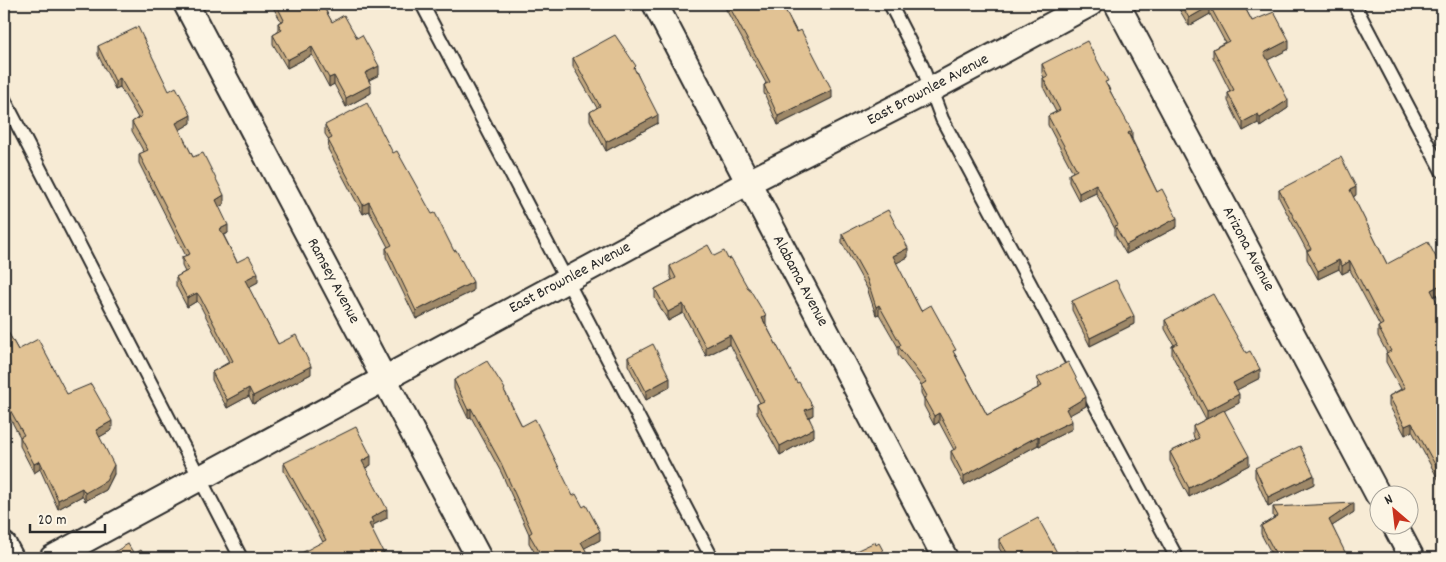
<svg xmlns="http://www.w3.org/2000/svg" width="1446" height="562" font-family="Dekko,sans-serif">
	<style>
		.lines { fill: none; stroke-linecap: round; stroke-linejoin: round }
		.lane-casing { stroke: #2b2b2b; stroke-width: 16 }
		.street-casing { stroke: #2b2b2b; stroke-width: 28 }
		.lane { stroke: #fcf5e5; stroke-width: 12 }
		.street { stroke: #fcf5e5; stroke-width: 24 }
		.wall { fill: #c2a77f; stroke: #2b2b2b }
		.shaded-wall { fill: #9e8868; stroke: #2b2b2b }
		.building { fill: #e1c294; stroke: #2b2b2b }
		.labels { text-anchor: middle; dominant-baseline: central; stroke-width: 5; stroke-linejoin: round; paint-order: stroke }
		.street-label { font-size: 16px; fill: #2b2b2b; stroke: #fcf5e5 }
	</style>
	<rect width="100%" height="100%" fill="#f7ebd5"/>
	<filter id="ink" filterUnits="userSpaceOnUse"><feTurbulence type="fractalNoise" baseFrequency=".02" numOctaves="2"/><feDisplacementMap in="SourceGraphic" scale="10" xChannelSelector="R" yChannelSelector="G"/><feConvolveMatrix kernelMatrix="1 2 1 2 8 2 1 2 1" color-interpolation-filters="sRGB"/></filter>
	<g filter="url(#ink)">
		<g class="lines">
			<defs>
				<g id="lane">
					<path d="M422,4L712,558"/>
					<path d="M890,4L922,66L942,119L1177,558"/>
					<path d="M1354,4L1442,171"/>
					<path d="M4,99L241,558"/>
				</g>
				<g id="street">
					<path d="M186,4L479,558"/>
					<path d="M655,4L945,558"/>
					<path d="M1117,4L1378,495"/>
					<path d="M1394,524L1412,558"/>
					<path d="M4,545L11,558"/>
					<path d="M52,558L749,182L932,89L1090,4"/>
				</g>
			</defs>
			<!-- lane casing -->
			<use href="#lane" class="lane-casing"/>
			<!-- street casing -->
			<use href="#street" class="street-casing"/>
			<!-- lane -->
			<use href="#lane" class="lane"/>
			<!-- street -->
			<use href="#street" class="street"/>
		</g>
		<!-- wall -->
		<g class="wall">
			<path d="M271,4H322L332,22L357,38L379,75L369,80L371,93L346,107L334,84L329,87L312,55L287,68L273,44V35L278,32V23L281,21Z"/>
			<path d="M723,4H782L832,98L778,125L764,93V85L766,83Z"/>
			<path d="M1176,4H1243L1252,21L1289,49L1267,60L1288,108L1260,127L1258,123L1243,131L1228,101V93L1230,91L1213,57V49L1225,42L1210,14L1189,26Z"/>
			<path d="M98,46L169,91L191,123L179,130L193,157L224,204L219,207L228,233L224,236L237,262L258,282L248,287L278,344L311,374L253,404L249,396L227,408L212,380V372L229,362L200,305L197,301L187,307L176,286V277L185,272L182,266V257L186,256L139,163V154L144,152L132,131V122L138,118L120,87L115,89L98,55Z"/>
			<path d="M573,58L636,71L658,123L606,151L590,120V112L597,108L573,67Z"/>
			<path d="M1042,64L1108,86L1132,139L1157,192L1177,227L1126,254L1115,235V229L1096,193L1079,201L1069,182V174L1073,172L1048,125V116L1056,112L1043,87V78H1044L1042,73Z"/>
			<path d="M325,125L393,153L473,291L416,319L386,257V248L388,247L369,211L363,214L328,149L329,140L325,134Z"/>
			<path d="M1279,190L1356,195L1353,197L1387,264L1442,269V292L1434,297L1442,312V486L1412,431L1405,435L1389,405V396L1401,389L1386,362V353H1387L1378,336V327L1380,326L1350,270L1342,274L1339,269L1318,279L1307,259V251L1279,198Z"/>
			<path d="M842,234L908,257L896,263L921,311L956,356L987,415L1038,388L1037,378L1086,406L1069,415L1072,429L1039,446L1038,445L964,485L951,460V451L954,450L939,422L934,425L924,406V399L921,393V385L898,355V347L879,314L876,315L867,288L842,243Z"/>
			<path d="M714,256L766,325L813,415L809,417L814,436L780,455L757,413V404L760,403L730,344L706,356L683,313L668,321L655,298V289L672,280L670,275V266Z"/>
			<path d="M1072,301L1134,324L1090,346L1072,310Z"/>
			<path d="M1165,320L1260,378L1236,390L1239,403L1224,410L1249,465L1189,497L1170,461V452L1195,440L1193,435V426L1206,419L1172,355V346L1174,345L1165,329Z"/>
			<path d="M4,325L18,350L67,394L112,430L99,437L114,474L106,490L85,501L82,496L58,509L40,469L34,473L20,446V437L4,407Z"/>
			<path d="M628,357L670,387L646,400L628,365Z"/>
			<path d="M454,380L505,392L522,426L573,496L600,540L584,548L590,558H538L529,543V534L501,472L471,417L468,418L454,389Z"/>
			<path d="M284,463L371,465L365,468L387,518L373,525V530L372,531L323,542L284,471Z"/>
			<path d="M1255,468L1314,484L1268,506L1255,477Z"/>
			<path d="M1273,507L1354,512L1332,526L1347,558H1274L1261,534V526L1274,518L1273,516Z"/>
			<path d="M999,539L1060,558H1005L999,548Z"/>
		</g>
		<!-- shaded-wall -->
		<g class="shaded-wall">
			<path d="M998,4H1006L998,8Z"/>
			<path d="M1210,6V14L1189,26V18Z"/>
			<path d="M1289,40V49L1264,62V53Z"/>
			<path d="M312,47V55L287,68V60Z"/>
			<path d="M379,66V75L365,82V73Z"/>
			<path d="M334,76V84L329,87V78Z"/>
			<path d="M120,78V87L115,89V81Z"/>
			<path d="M371,85V93L346,107V98Z"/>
			<path d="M832,90V98L778,125V116Z"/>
			<path d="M1288,100V108L1260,127V118Z"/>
			<path d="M1258,114V123L1243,131V122Z"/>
			<path d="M191,115V123L176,132V123Z"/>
			<path d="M658,115V123L606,151V142Z"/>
			<path d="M1132,131V139L1128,133Z"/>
			<path d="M1096,184V193L1079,201V193Z"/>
			<path d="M1356,187V195L1350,199V190Z"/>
			<path d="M224,195V204L216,209V200Z"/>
			<path d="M369,202V211L363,214V205Z"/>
			<path d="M1177,218V227L1126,254V245Z"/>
			<path d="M228,225V233L220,237V229Z"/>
			<path d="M908,248V257L893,265V256Z"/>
			<path d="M1339,260V269L1318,279V271Z"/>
			<path d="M1350,261V270L1342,274V266Z"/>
			<path d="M258,273V282L245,289V280Z"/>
			<path d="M6,274V282L4,284V275Z"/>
			<path d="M473,282V291L416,319V311Z"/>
			<path d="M1442,284V292L1431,298V290Z"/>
			<path d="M197,293V301L187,307V298Z"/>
			<path d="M683,304V313L668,321V312Z"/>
			<path d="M879,305V314L876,315V307Z"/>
			<path d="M766,316V325L762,318Z"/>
			<path d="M1134,316V324L1090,346V338Z"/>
			<path d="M730,335V344L706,356V347Z"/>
			<path d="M311,366V374L253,404V396Z"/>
			<path d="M1260,369V378L1233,392V383Z"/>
			<path d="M670,378V387L646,400V391Z"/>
			<path d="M249,388V396L227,408V400Z"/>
			<path d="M1239,394V403L1207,420V411Z"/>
			<path d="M1086,397V406L1066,417V409Z"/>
			<path d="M813,407V415L805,419V410Z"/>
			<path d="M471,408V417L468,418V410Z"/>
			<path d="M939,413V422L934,425V416Z"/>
			<path d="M112,421V430L96,439V430Z"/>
			<path d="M1072,421V429L1039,446V437Z"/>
			<path d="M1412,423V431L1405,435V426Z"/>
			<path d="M814,428V436L780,455V446Z"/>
			<path d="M1038,436V445L964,485V476Z"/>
			<path d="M371,456V465L362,470V461Z"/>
			<path d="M1249,456V465L1189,497V488Z"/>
			<path d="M40,461V469L34,473V464Z"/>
			<path d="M114,465V474L106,490L85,501V493Z"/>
			<path d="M1314,475V484L1268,506V497Z"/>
			<path d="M82,488V496L58,509V500Z"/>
			<path d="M1354,503V512L1329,528V520Z"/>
			<path d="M387,509V518L373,525V530L369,533V524L371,518Z"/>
			<path d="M600,531V540L581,550V542Z"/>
			<path d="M1288,555V558H1282Z"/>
		</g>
		<!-- building -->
		<g class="building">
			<path d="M276,4H322L332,22L344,15L357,38L362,35L379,66L365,73L371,85L346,98L334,76L329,78L312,47L287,60L273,35L282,30L278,23L284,20Z"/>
			<path d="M728,4H782L796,32L801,30L832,90L778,116L764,85L770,82Z"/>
			<path d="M1181,4H1243L1252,21L1274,12L1289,40L1264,53L1288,100L1260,118L1258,114L1243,122L1228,93L1234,90L1213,49L1229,41L1210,6L1189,18Z"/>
			<path d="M138,27L169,91L176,87L191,115L176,123L193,157L203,153L224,195L216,200L228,225L220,229L237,262L249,256L258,273L245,280L278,344L296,335L311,366L253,396L249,388L227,400L212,372L233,361L200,297L197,293L187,298L176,277L189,270L182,257L190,254L139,154L148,150L132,122L142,116L120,78L115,81L98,46Z"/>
			<path d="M615,35L636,66L634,68L658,115L606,142L590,112L600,106L573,58Z"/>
			<path d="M1087,41L1108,81L1105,82L1132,131L1128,133L1157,192L1162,189L1177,218L1126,245L1115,226L1118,225L1096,184L1079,193L1069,174L1077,170L1048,116L1060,110L1043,78L1048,76L1042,64Z"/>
			<path d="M367,103L393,153L397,151L432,214L435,213L454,251L456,250L473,282L416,311L386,248L392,245L369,202L363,205L328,140L332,138L325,125Z"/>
			<path d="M1341,157L1356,187L1350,190L1387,264L1428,242L1442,269V284L1431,290L1442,312V477L1412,423L1405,426L1389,396L1405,388L1386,353L1391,351L1378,327L1383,324L1350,261L1342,266L1339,260L1318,271L1307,251L1311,249L1279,190Z"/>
			<path d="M888,210L908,248L893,256L921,311L931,305L956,350L953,351L987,415L1042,386L1037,378L1068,362L1086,397L1066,409L1072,421L1039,437L1038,436L964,476L951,451L957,448L939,413L934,416L924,398L927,396L921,385L926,382L898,346L901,345L879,305L876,307L867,279L842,234Z"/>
			<path d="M708,245L714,256L724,251L728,259L731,258L748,288H749L766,316L762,318L797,383L799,382L813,407L805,410L814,428L780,446L757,404L764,401L730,335L706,347L683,304L668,312L655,289L676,278L670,266Z"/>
			<path d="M1116,280L1134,316L1090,338L1072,301Z"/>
			<path d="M1213,294L1246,353L1250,351L1260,369L1233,383L1239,394L1207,411L1172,346L1178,343L1165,320Z"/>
			<path d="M4,325L18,350L38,339L67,394L91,384L112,421L96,430L114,465L106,481L85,493L82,488L58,500L40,461L34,464L20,437L24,435L4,399Z"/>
			<path d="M653,344L670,378L646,391L628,357Z"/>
			<path d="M487,361L505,389L504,390L522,426L535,419L573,496L576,494L583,507L586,505L600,531L581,542L590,558H543L529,534L532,532L501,463L471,408L468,410L454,380Z"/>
			<path d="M1224,410L1249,456L1189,488L1170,452L1199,438L1193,426Z"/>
			<path d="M356,427L371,456L362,461L387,509L371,518L373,522L369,524L386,558H292L326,540L284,463Z"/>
			<path d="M1300,446L1314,475L1268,497L1255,468Z"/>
			<path d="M1354,503L1329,520L1347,556L1344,558H1290L1288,555L1282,558H1278L1261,526L1278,516L1273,507Z"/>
			<path d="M1038,518L1060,558H1010L999,539Z"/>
			<path d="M875,542L876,545L879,543L887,558H843V557Z"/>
			<path d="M128,544L134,554L141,550L146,558H106V557Z"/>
			<path d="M1078,551L1080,555L1083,553L1086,558H1063Z"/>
		</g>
	</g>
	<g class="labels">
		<!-- street labels -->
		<g class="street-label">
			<text transform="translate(928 90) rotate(-28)">East Brownlee Avenue</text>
			<text transform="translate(1248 249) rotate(62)">Arizona Avenue</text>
			<text transform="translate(570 278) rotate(-28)">East Brownlee Avenue</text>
			<text transform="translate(333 281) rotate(62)">Ramsey Avenue</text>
			<text transform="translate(800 281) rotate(62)">Alabama Avenue</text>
		</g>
	</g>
	<!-- margin -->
	<rect width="1446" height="562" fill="none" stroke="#fcf5e5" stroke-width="20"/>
	<rect x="10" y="10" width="1426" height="542" fill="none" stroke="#2b2b2b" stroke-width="2" filter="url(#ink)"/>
	<!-- north arrow -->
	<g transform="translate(1394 510) rotate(332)"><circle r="24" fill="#fcf5e5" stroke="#a8a49b"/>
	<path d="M0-4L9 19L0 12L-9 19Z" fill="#c8321e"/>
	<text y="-8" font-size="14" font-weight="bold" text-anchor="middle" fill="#2b2b2b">N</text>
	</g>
	<!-- scale -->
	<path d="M30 524v8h75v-8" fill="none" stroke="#2b2b2b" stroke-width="2.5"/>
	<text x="38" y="524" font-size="15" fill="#2b2b2b" stroke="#fcf5e5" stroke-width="4" paint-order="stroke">20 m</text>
</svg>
